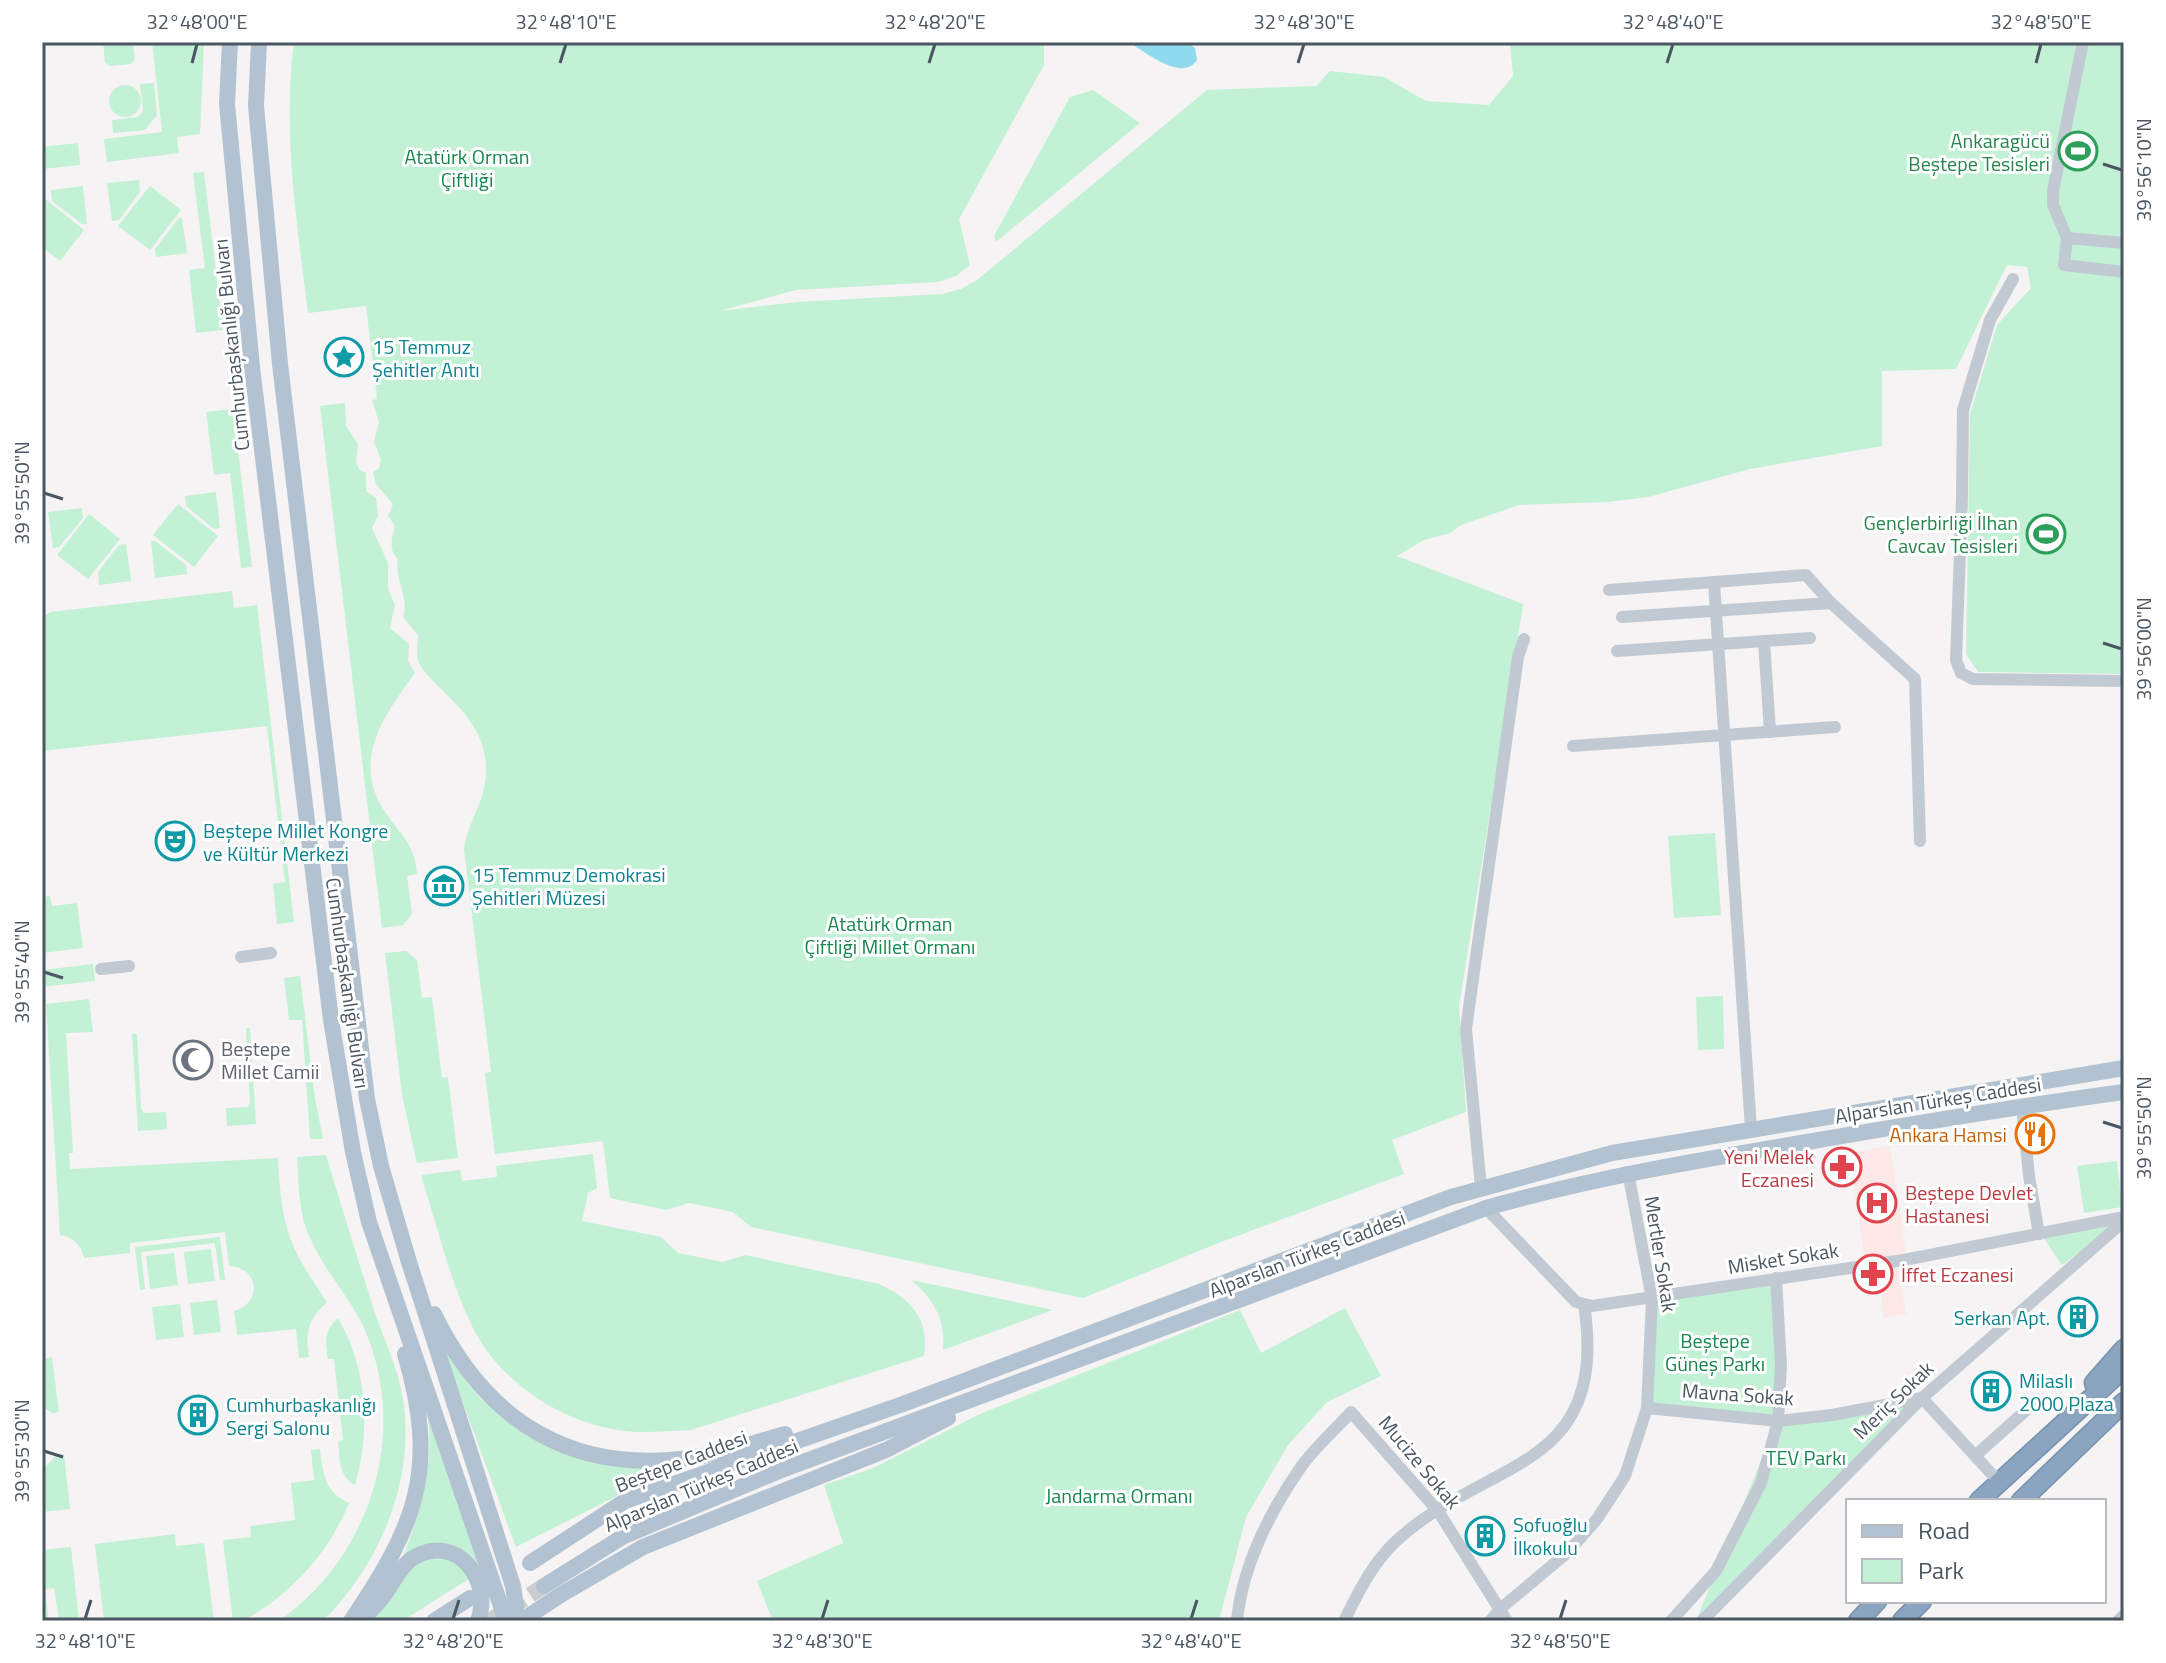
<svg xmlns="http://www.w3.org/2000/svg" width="2166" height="1663" font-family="'Titillium Web',sans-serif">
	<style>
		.medical { fill: #fce8e6 }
		.green { fill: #c3f1d5 }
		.water { fill: #90daee }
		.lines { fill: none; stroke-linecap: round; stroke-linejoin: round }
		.major-tunnel { stroke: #caccce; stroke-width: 16; stroke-dasharray: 16 8; stroke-linecap: butt }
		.highway-casing { stroke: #7690ad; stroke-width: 21 }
		.minor { stroke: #c1cad2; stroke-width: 12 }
		.major { stroke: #b3c2d1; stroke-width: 16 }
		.highway { stroke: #8ba5c1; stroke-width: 18 }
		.ticks { fill: none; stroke: #4a5661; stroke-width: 3 }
		.labels { text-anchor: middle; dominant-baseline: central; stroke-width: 6; stroke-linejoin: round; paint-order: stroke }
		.leisure-label { font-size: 20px; fill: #27864d; stroke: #fff; text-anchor: end }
		.park-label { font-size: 20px; fill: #17864f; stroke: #fff }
		.street-label { font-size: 20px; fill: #4a5661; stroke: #fff }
		.culture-label { font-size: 20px; fill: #0d838f; stroke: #fff; text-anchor: start }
		.worship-label { font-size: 20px; fill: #5b616d; stroke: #fff; text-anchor: start }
		.food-label { font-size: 20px; fill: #c56008; stroke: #fff; text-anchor: end }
		.health-label { font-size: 20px; fill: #be3a42; stroke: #fff; text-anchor: start }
		.neatline { fill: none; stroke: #4a5661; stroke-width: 3 }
		.ticks-label { font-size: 20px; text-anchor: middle; fill: #4a5661 }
	</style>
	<rect width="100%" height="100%" fill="#f5f3f3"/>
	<!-- medical -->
	<path class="medical" d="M1890,1146L1906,1254L1897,1264L1906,1314L1884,1318L1877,1260H1865L1849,1153Z"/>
	<!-- green -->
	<g class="green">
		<path d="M103,42H133L135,59L131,64L110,66L105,62Z"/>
		<path d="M152,42H204L200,134L177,137L179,153L107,162L104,139L162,132Z"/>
		<path d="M294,42H1044V65L959,219L970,265L956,276L938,282L796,290L719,311L797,302L942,294L961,289L977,280L1207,90L1316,86L1330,71L1384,77L1426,101L1489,105L1513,76L1510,42H2124V674L1978,672L1966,654L1970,414L1997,325L2031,288L2027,267L2007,265L1956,369L1882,371V446L1750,469L1648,497L1608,502L1519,505L1461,525L1450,533L1424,540L1397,556L1523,604L1459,1007L1466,1112L1392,1140L1404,1174L1221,1242L1083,1298L751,1227L733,1212L689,1203L666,1210L610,1198L603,1141L495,1154L485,1073L491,1072L464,849C468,820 488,798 486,767C485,733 464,711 441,689C433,680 422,672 418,660C416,653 418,643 418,635L403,617C410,597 394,580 398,559C388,551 392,537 395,526L388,516L393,504L376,484L373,472L379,468L381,460L374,442L379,422L372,400L377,399L366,306L308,313C297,222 282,133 294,42Z"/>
		<path d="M154,83L157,115L145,130L113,133L112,120L138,117L143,111L140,84Z"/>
		<circle cx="125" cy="101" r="16"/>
		<path d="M1093,90L1140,123L996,242L994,236L1070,97Z"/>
		<path d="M78,143L80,165L42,169V147Z"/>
		<path d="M204,172L223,330L196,333L189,270L205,268L193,173Z"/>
		<path d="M139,180L140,192L119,220L112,221L107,183Z"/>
		<path d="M83,186L87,224H82L52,201L51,190Z"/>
		<path d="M150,186L181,210L150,250L118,226Z"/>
		<path d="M44,198L84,230L60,261L42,247Z"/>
		<path d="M179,218H182L187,253L156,257L155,249Z"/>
		<path d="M345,403L346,426L358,444L356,463L360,470L366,473V491L376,498L378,516L372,528L388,563V589L395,605L390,628L409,644L408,661L415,673C384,716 349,761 387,815C403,838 414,843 417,874L407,876L412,914L403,925L382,928L320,406Z"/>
		<path d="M233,409L252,567L241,568L230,473L214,475L206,412Z"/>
		<path d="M216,492L220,528L214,529L186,506L185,496Z"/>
		<path d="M178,504L218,536L194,567L153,535Z"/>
		<path d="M82,508L83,518L59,547L53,548L48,512Z"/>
		<path d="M89,514L120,539L88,579L57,555Z"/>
		<path d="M151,541H155L186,565L187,574L155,578Z"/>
		<path d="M126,544L131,581L99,585L98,572L119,545Z"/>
		<path d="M232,591L234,608L257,605L294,922L277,924L273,884L285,882L267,726L42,751V617L51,612Z"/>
		<path d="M1715,833L1721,915L1674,918L1668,836Z"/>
		<path d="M42,893L43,897L50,896L52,906L77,903L83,948L42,953Z"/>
		<path d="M406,951L417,960L422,998L432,997L442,1078L448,1077L458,1158L417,1163L416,1159L402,1095L385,953Z"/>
		<path d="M93,964L95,981L42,987V970Z"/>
		<path d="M300,976L315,1098L323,1139H310L302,1020H289L284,978Z"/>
		<path d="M1723,996L1724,1049L1698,1050L1696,997Z"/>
		<path d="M89,999L93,1032L66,1033L73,1153H69L70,1169L278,1158C282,1228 287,1244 327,1302C308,1320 305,1331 309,1357L299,1358L296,1329L237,1335L234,1311C263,1303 259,1267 229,1266L225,1232L130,1243V1253L84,1258C81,1245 74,1237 60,1235L46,1004Z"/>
		<path d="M246,1028H250L256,1124L227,1126L226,1108L248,1107L250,1102Z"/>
		<path d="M132,1034H137L141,1108L144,1113L166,1112L167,1129L138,1131Z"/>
		<path d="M593,1154L597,1188L588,1193L582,1221L661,1237L678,1253L723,1262L745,1255L879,1284C910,1298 930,1319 924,1356L691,1430C667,1431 641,1434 617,1430C558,1420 499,1381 472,1326C449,1279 437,1225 421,1175L460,1170L462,1181L497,1177L496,1166Z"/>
		<path d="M326,1155C341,1206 357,1256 373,1307C383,1338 398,1367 403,1399C416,1481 379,1565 323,1621H279C367,1559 407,1443 369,1340C356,1303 327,1276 311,1240C298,1214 299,1185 297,1157Z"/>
		<path d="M2117,1161L2122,1207L2084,1213L2077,1166Z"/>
		<path d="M2124,1220L2062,1265L2041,1234Z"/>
		<path d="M220,1237L225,1280H220L215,1243L141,1252L145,1289L140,1290L135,1247Z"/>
		<path d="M211,1249L215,1281L188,1284L184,1252Z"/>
		<path d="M174,1253L178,1285L150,1289L146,1256Z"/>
		<path d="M1776,1278L1778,1421L1922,1398L1705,1621H1696L1777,1421L1647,1408L1652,1299Z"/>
		<path d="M911,1280L1053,1310L943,1350C946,1320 933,1298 911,1280Z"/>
		<path d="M217,1300L221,1332L194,1335L190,1303Z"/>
		<path d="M180,1304L184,1337L156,1340L152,1307Z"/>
		<path d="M1345,1308L1381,1376L1327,1402L1288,1445L1246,1517L1219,1621H773L757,1581L843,1543L824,1485L873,1468L980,1414L1240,1310L1261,1353Z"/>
		<path d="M338,1318C367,1367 371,1431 355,1485C338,1476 340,1458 338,1441L343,1440L334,1359H328C326,1341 323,1332 338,1318Z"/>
		<path d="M437,1333L463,1377L481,1399L520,1429L651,1467L656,1476L516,1547Z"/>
		<path d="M52,1357L59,1412L52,1413L42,1406V1359Z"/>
		<path d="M428,1417L480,1569L463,1552L402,1559C420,1514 434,1466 428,1417Z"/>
		<path d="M320,1449C323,1474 324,1491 349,1503C332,1545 304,1579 267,1606C256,1613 247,1621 233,1621L223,1540L251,1537L250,1526L295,1520L291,1483L314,1480L311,1450Z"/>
		<path d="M64,1454L70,1509L42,1512V1471L56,1455Z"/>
		<path d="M175,1534L176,1546L204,1543L214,1621H104L95,1544Z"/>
		<path d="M71,1547L79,1621H59L54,1588L45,1589L49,1621H42V1550Z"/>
		<path d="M443,1558L453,1560L472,1577L402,1621H369L416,1561Z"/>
	</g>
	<!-- water -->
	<path class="water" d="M1128,42H1186L1195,48L1197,60C1182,83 1145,51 1128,42Z"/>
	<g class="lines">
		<!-- major-tunnel -->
		<path class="major-tunnel" d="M490,1621L544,1586"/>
		<defs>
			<g id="highway">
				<path d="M2094,1383L2124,1349"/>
				<path d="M1979,1501L2124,1368"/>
				<path d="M2021,1501L2124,1402"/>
				<path d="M1858,1621L1877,1601"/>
				<path d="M1902,1621L1922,1601"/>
			</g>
		</defs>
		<!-- highway casing -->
		<use href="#highway" class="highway-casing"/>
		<!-- minor -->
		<g class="minor">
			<path d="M2067,238L2053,205V191L2083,42"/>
			<path d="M2124,243L2067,238L2064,265L2124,272"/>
			<path d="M2013,279L1990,320L1963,410L1962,497L1956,660L1961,673L1973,679L2124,681"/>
			<path d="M1714,583L1751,1129"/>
			<path d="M1609,590L1806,575L1831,603L1915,679L1920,841"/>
			<path d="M1622,617L1831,603"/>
			<path d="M1764,641L1770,732"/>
			<path d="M1617,651L1810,638"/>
			<path d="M1573,746L1835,727"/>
			<path d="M241,957L271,953"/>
			<path d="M101,969L129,966"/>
			<path d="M2022,1106L2029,1176L2039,1234"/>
			<path d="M1481,1188L1466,1029L1518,657L1524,639"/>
			<path d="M1486,1208L1576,1302L1592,1306L1904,1260L2124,1217"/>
			<path d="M1647,1408L1778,1421L1832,1415L1922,1398L1999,1482"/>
			<path d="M1976,1455L2033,1404"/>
			<path d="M1237,1621C1242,1567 1270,1511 1301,1467C1315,1447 1335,1430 1351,1412L1438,1511L1507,1621"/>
			<path d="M1344,1621C1358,1593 1371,1566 1393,1544C1485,1456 1610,1476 1584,1304"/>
			<path d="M1490,1621L1500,1609L1567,1553L1597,1519L1625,1476L1647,1408L1652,1299L1628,1172"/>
			<path d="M1671,1621L1716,1571L1761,1483L1778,1421L1781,1365L1776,1278"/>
			<path d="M1702,1621L1922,1398L2124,1221"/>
			<path d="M2118,1621L2124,1615"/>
		</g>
		<!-- major -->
		<g class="major">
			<path d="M230,42L227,104L252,367L331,1020L353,1152L369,1222L506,1621"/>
			<path d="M259,42L256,106L280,364L367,1099L381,1166L409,1262L513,1586L516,1607L512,1621"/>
			<path d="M434,1314C487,1423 574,1476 696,1457C726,1453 756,1442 785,1434"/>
			<path d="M530,1563L625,1501L903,1404L1451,1197L1612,1153L2124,1068"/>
			<path d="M544,1586L624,1536L779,1471L1486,1208C1592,1178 1699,1160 1807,1142C1912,1124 2018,1106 2124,1092"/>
			<path d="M351,1621C416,1525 439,1470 405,1354"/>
			<path d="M360,1621C368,1613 376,1606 382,1598C392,1585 400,1566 413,1558C457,1532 493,1580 478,1621"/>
			<path d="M434,1621L470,1598"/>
			<path d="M521,1621L562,1594L643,1547L886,1450L948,1418"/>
		</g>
		<!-- highway -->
		<use href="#highway" class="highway"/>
	</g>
	<!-- ticks -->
	<path class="ticks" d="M192,63L197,44M560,63L566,44M929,63L935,44M1298,63L1304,44M1667,63L1673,44M2036,63L2041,44M2103,164L2122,170M44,493L63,499M2103,643L2122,649M44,972L63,978M2103,1122L2122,1128M44,1451L63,1457M85,1619L91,1600M453,1619L459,1600M822,1619L828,1600M1191,1619L1197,1600M1560,1619L1566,1600"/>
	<!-- icons -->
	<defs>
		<symbol id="stadium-ring" viewBox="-11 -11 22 22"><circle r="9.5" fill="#fff" stroke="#2e9e5b" stroke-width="1.5"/><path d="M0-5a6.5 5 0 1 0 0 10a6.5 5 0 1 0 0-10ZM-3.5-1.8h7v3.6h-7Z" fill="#2e9e5b"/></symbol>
		<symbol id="sight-ring" viewBox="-11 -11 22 22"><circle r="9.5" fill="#fff" stroke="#0f9aa8" stroke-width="1.5"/><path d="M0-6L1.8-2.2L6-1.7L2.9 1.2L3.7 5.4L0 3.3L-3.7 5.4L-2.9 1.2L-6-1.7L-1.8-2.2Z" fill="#0f9aa8"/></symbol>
		<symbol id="theatre-ring" viewBox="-11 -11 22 22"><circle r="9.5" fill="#fff" stroke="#0f9aa8" stroke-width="1.5"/><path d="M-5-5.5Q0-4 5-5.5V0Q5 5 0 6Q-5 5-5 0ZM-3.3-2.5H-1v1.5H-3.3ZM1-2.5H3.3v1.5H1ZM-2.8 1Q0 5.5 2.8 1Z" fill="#0f9aa8"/></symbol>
		<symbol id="museum-ring" viewBox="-11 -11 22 22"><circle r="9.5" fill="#fff" stroke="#0f9aa8" stroke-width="1.5"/><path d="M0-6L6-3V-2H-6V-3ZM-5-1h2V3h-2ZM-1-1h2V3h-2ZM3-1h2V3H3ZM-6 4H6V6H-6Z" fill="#0f9aa8"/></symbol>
		<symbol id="mosque-ring" viewBox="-11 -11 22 22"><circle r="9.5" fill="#fff" stroke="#6b7280" stroke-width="1.5"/><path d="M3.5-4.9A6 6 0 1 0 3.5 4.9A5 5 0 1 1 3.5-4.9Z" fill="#6b7280"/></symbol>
		<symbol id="restaurant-ring" viewBox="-11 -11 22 22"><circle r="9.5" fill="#fff" stroke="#e8710a" stroke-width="1.5"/><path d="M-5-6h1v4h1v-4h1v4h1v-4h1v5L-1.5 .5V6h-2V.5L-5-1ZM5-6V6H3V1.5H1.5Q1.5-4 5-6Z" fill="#e8710a"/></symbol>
		<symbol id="pharmacy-ring" viewBox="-11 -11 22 22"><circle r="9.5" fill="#fff" stroke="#e0444e" stroke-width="1.5"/><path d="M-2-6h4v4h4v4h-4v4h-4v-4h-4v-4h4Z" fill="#e0444e"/></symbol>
		<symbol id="hospital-ring" viewBox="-11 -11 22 22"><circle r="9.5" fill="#fff" stroke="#e0444e" stroke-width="1.5"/><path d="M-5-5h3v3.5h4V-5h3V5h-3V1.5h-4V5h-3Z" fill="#e0444e"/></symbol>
		<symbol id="building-ring" viewBox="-11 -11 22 22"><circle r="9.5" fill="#fff" stroke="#0f9aa8" stroke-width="1.5"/><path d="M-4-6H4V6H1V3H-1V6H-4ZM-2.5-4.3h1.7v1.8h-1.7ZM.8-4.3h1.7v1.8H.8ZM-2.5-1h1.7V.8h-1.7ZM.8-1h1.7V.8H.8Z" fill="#0f9aa8"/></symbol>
	</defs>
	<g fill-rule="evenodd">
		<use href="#stadium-ring" x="2056" y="129" width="44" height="44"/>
		<use href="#sight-ring" x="322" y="335" width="44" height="44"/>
		<use href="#stadium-ring" x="2024" y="512" width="44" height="44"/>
		<use href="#theatre-ring" x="153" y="819" width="44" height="44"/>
		<use href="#museum-ring" x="422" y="864" width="44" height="44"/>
		<use href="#mosque-ring" x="171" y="1038" width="44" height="44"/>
		<use href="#restaurant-ring" x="2013" y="1112" width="44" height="44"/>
		<use href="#pharmacy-ring" x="1820" y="1145" width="44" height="44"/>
		<use href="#hospital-ring" x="1855" y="1181" width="44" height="44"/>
		<use href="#pharmacy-ring" x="1851" y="1252" width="44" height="44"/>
		<use href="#building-ring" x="2056" y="1295" width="44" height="44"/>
		<use href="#building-ring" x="1969" y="1369" width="44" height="44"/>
		<use href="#building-ring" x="176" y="1393" width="44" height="44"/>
		<use href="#building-ring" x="1463" y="1514" width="44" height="44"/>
	</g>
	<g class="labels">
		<!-- leisure labels -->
		<g class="leisure-label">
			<text x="2050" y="140">Ankaragücü<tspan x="2050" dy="23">Beştepe Tesisleri</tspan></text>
			<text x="2018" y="522">Gençlerbirliği İlhan<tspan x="2018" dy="23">Cavcav Tesisleri</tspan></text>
		</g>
		<!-- park labels -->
		<g class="park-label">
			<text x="467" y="156">Atatürk Orman<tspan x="467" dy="23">Çiftliği</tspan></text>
			<text x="890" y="923">Atatürk Orman<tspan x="890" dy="23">Çiftliği Millet Ormanı</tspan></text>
			<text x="1715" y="1340">Beştepe<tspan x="1715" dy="23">Güneş Parkı</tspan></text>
			<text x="1806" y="1457">TEV Parkı</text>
			<text x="1119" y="1495">Jandarma Ormanı</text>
		</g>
		<!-- street labels -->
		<g class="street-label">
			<text transform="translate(231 345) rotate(-96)">Cumhurbaşkanlığı Bulvarı</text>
			<text transform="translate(348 983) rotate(82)">Cumhurbaşkanlığı Bulvarı</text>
			<text transform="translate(1938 1100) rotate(-9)">Alparslan Türkeş Caddesi</text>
			<text transform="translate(1307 1254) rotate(-21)">Alparslan Türkeş Caddesi</text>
			<text transform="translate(1661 1254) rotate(81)">Mertler Sokak</text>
			<text transform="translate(1783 1258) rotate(-9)">Misket Sokak</text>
			<text transform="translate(1738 1394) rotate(4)">Mavna Sokak</text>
			<text transform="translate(1893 1400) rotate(-44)">Meriç Sokak</text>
			<text transform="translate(681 1461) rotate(-21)">Beştepe Caddesi</text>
			<text transform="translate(1420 1462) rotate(50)">Mucize Sokak</text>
			<text transform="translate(701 1485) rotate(-23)">Alparslan Türkeş Caddesi</text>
		</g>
		<!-- culture labels -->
		<g class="culture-label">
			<text x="372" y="346">15 Temmuz<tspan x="372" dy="23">Şehitler Anıtı</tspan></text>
			<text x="203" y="830">Beştepe Millet Kongre<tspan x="203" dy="23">ve Kültür Merkezi</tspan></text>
			<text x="472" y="874">15 Temmuz Demokrasi<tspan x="472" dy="23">Şehitleri Müzesi</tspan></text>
			<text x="2050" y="1317" text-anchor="end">Serkan Apt.</text>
			<text x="2019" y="1380">Milaslı<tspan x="2019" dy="23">2000 Plaza</tspan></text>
			<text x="226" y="1404">Cumhurbaşkanlığı<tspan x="226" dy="23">Sergi Salonu</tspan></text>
			<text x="1513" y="1524">Sofuoğlu<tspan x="1513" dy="23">İlkokulu</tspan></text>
		</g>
		<!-- worship labels -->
		<g class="worship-label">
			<text x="221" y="1048">Beştepe<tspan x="221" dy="23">Millet Camii</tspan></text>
		</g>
		<!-- food labels -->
		<g class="food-label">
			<text x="2007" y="1134">Ankara Hamsi</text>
		</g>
		<!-- health labels -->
		<g class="health-label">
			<text x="1814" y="1156" text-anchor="end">Yeni Melek<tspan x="1814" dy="23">Eczanesi</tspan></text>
			<text x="1905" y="1192">Beştepe Devlet<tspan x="1905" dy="23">Hastanesi</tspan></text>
			<text x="1901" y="1274">İffet Eczanesi</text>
		</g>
	</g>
	<!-- border -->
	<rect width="2166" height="1663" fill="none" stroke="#ffffff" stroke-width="88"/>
	<!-- legend -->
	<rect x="1846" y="1499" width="260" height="104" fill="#ffffff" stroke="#b7bbc0" stroke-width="2"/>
	<rect x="1862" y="1525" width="40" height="12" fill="#b3c2d1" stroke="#b7bbc0" stroke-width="2"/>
	<text x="1918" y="1539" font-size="24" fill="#4a5661">Road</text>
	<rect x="1862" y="1559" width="40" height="24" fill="#c3f1d5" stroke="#b7bbc0" stroke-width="2"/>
	<text x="1918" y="1579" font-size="24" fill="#4a5661">Park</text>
	<rect x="44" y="44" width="2078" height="1575" class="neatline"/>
	<g class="ticks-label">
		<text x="197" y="29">32°48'00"E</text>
		<text x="566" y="29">32°48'10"E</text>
		<text x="935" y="29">32°48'20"E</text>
		<text x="1304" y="29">32°48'30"E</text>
		<text x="1673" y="29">32°48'40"E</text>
		<text x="2041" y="29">32°48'50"E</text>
		<text transform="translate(2144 170) rotate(-90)" y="7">39°56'10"N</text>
		<text transform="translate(22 493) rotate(-90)" y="7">39°55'50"N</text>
		<text transform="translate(2144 649) rotate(-90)" y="7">39°56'00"N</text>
		<text transform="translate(22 972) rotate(-90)" y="7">39°55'40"N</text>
		<text transform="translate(2144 1128) rotate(-90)" y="7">39°55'50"N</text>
		<text transform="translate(22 1451) rotate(-90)" y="7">39°55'30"N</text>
		<text x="85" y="1648">32°48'10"E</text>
		<text x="453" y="1648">32°48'20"E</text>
		<text x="822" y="1648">32°48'30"E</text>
		<text x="1191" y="1648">32°48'40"E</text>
		<text x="1560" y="1648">32°48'50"E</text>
	</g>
</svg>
